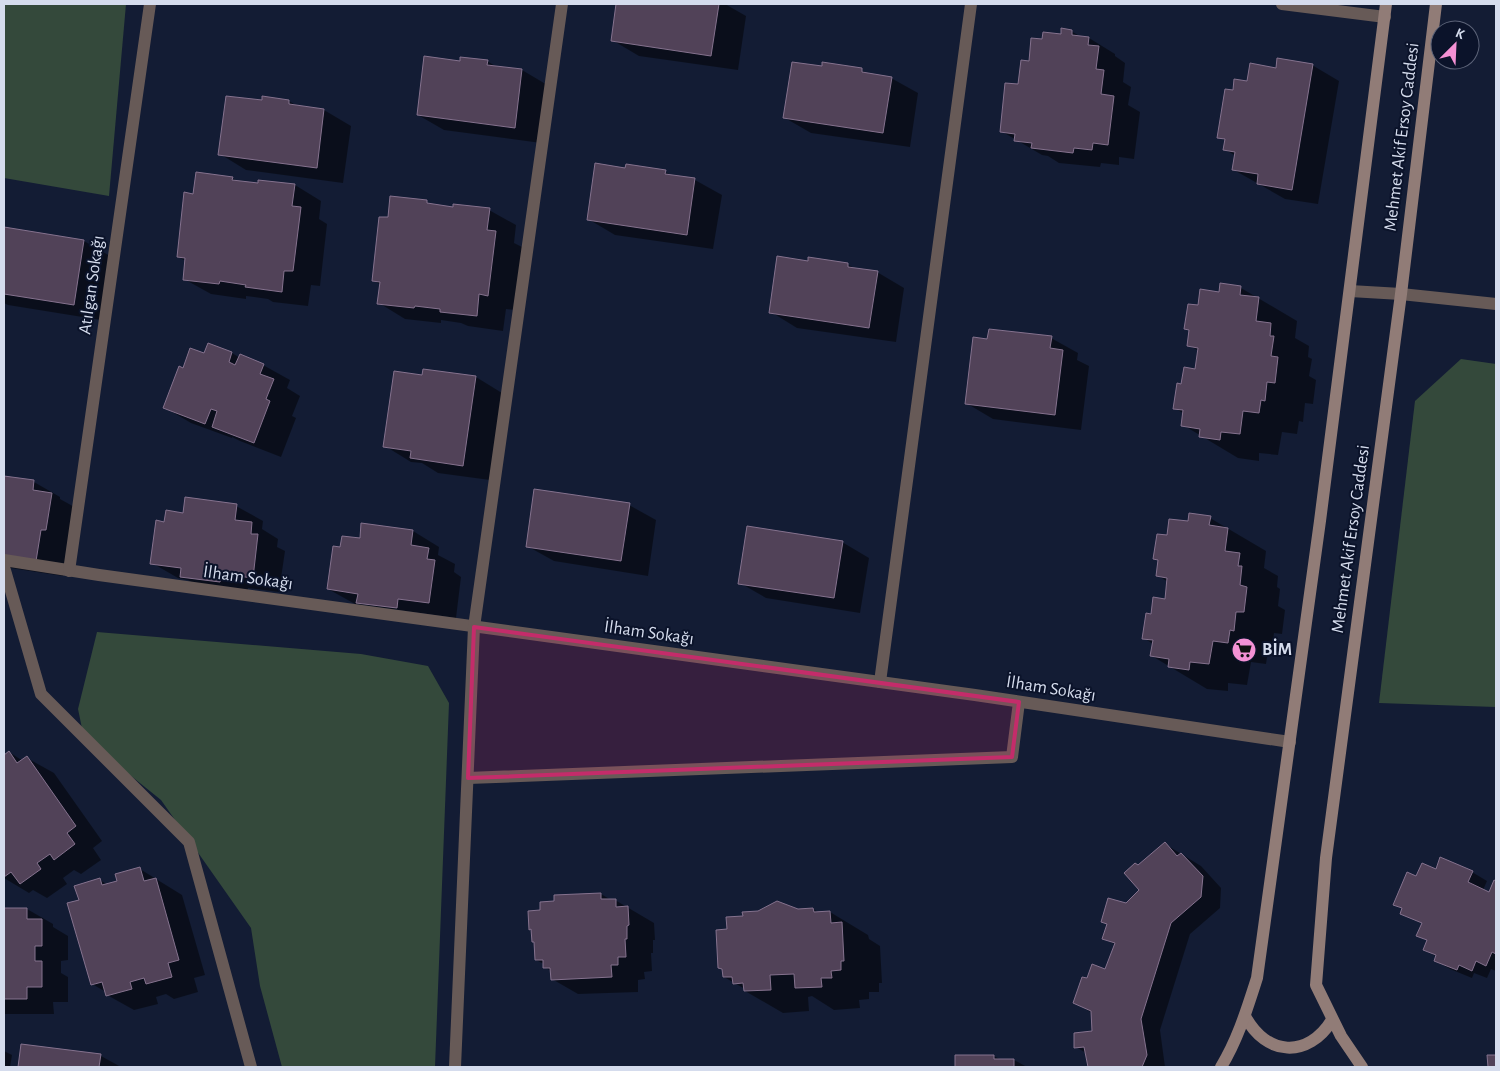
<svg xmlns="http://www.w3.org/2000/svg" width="1500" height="1071" font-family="'Alegreya Sans',sans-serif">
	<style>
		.green { fill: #34493b }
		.shadow { fill: #0007 }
		.building { fill: #514258; stroke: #85728e }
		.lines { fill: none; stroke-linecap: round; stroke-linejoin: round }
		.street { stroke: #675a57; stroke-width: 12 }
		.secondary { stroke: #917c77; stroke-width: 12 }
		.marked { fill: #c42c6a; fill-opacity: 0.2; stroke: #c42c6a; stroke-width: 4; stroke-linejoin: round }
		.labels { text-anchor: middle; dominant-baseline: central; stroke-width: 4; stroke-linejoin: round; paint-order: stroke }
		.street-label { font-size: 18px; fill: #d5dced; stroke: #0b132a }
		.poi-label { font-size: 18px; font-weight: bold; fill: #d5dced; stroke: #0b132a; text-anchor: start }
	</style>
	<rect width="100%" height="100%" fill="#131c34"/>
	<!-- green -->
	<g class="green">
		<path d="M4,4H126L109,196L4,178Z"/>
		<path d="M1461,359L1496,364V707L1379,703L1415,401Z"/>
		<path d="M97,632L361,654L428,666L449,703L435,1067H282L260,986L251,928L161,800L84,738L78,709Z"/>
	</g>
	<!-- shadow -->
	<g class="shadow">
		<path d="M618,4H725L746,16L738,70L639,56L612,40Z"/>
		<path d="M1071,31L1083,38H1089L1115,54V56L1125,63L1123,82L1131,87L1128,105L1140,112L1134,159L1119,157V165L1101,163L1100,167L1059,163L1048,156L1042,155L1001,131L1030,62L1044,41Z"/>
		<path d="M487,61L497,67L522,70L549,86L541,143L444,130L418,115L461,62Z"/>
		<path d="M1312,65L1339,81L1318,204L1285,199L1234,170L1236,156L1224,149L1226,141L1219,137L1234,92L1277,69Z"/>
		<path d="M861,70L870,75L891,78L918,93L910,147L811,133L785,118Z"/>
		<path d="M289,101L299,107L324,110L351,126L343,183L246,170L220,154L263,102Z"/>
		<path d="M626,169L665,172L674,176L695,180L722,195L713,249L615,235L588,219Z"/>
		<path d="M232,178L239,182L295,185L321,201L319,219L327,224L320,286L311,285L308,306L273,302L268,299L246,296V299L211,294L184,279L186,261L178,257L194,195Z"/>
		<path d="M427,202L434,206L454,208L489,210L516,225L514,243L522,247L515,310L506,309L503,331L468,326L461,323L441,320V323L405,319L379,303L381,285L373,280L389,219Z"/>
		<path d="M4,229L84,241L110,256L101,320L8,305L4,303Z"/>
		<path d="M809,262L847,264L856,269L877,272L904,288L896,342L797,328L771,312Z"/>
		<path d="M1221,285L1241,288L1297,321L1295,338L1309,346L1308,357L1312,359L1309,376L1316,380L1313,404L1305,403L1303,422L1299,421L1297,434L1282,432L1278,455L1259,453V461L1238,458L1183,425L1184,414L1175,408L1183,385L1197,370L1199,351L1188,345L1190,331L1186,329L1199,306L1220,293Z"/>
		<path d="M1051,338L1078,353L1077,360L1089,366L1081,430L993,419L966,403L988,341Z"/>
		<path d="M208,344L232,353L240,358L263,365L290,380L287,388L300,396L292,416L296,418L281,457L240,441L232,437V438L191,423L164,407L183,369L204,355Z"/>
		<path d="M423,377H476L502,393L490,480L438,473L422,463L411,462L385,446Z"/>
		<path d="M4,477L34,482L60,497V499L78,509L67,544L63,576L4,567Z"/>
		<path d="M629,505L656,520L648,576L554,561L527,546Z"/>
		<path d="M236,506L263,521L262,529L278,539L277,547L285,551L279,592L248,588L247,597L208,592L188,580L178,578L152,563L165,523L184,514Z"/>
		<path d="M1210,518L1266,551L1264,568L1278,576L1277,587L1280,589L1278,606L1285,610L1282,634L1274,633L1272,652L1268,651L1266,664L1251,662L1247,685L1228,683V691L1207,689L1152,656L1153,644L1144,638L1152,615L1166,600L1168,582L1157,575L1159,561L1154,559L1168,536L1189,523Z"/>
		<path d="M413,531L439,547L438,555L455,564L454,572L461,577L456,618L355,604L328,589L341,549L361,540Z"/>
		<path d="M842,542L869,558L860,613L766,598L740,583Z"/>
		<path d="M9,752L23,761L27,758L54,773L102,841L93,848L101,860L81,874L74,870L63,878L67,884L47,898L33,890L29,893L4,878V756Z"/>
		<path d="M1165,844L1201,866L1221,888L1220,908L1190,934L1160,1030L1165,1067H1090L1086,1053L1076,1047L1094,1032L1092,1013L1074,1002L1088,980L1106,970L1116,945L1103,938L1127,904L1140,890L1138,866Z"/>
		<path d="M140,869L182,895L205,975L194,978L198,992L174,999L166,994L156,997L158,1004L134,1010L107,995L106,992L92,984L80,901L100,880L108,885L118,882Z"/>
		<path d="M1437,870L1472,872L1487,881L1483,890L1490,894L1495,882H1496V971L1491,969L1487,978L1474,973L1472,978L1450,969L1435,960L1437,957L1424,949L1428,941L1418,935L1423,924L1402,913L1403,909L1395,904L1417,878Z"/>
		<path d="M601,894L611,900H615L654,923L655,940H653V953H651L652,971L644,972L645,979L638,980V992L578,994L552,979L551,971L544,967V964L536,960L535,943L532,930L530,929L541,911Z"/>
		<path d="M4,909H27L53,924V927L68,936V960L61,961V973L68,977V1002H53L54,1014H4Z"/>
		<path d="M813,909L820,913L830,912L868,935L869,939L880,946L882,983H879V992H869V999L859,1000L860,1008L834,1010L812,996L808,997L809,1011L783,1013L745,991V989L724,977L723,970L719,968L728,930L798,910Z"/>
		<path d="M23,1045L101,1056L121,1067H20Z"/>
		<path d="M4,1051L12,1055L10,1067H4Z"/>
		<path d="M956,1056H994L1001,1060H1014L1027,1067H956Z"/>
	</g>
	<!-- building -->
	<g class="building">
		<path d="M616,4H719L711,56L611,41Z"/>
		<path d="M1061,28L1072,30V35L1089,37L1088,45L1099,46L1096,69L1104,70L1101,94L1114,96L1108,145L1093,143L1092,150L1074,148L1073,153L1031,148L1032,143L1014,141L1015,134L1000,132L1005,83L1018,84L1021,60L1029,61L1031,38L1042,39L1043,32L1061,34Z"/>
		<path d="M424,56L460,61V57L488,60L487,65L522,69L515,128L417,115Z"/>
		<path d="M1277,58L1313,64L1292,190L1257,184L1258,174L1232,170L1235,152L1223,150L1225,139L1217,138L1225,89L1233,90L1234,79L1247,81L1250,63L1276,68Z"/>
		<path d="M792,62L822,66V62L862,68V72L892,77L883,133L783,118Z"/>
		<path d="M226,96L262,100V96L289,100V104L324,109L317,168L218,155Z"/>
		<path d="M595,163L625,168L626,164L666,170L665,174L695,178L687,235L587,220Z"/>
		<path d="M196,172L233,177L232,180L258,183V180L295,184L292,206L301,207L293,271H284L282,292L245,287L246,285L220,281L219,284L183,280L185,258L177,257L184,192L193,194Z"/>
		<path d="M390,196L427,200V203L453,207V204L490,208L487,230L496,231L488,296L479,294L477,316L440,312V309L415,306L414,308L377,304L380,282L372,281L379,217H388Z"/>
		<path d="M4,227L84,240L74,305L4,294Z"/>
		<path d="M777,256L808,261V257L848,263V267L878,271L869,328L769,313Z"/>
		<path d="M1220,283L1241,286L1240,295L1259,297L1256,321L1271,323L1270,336H1274L1271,356L1278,357L1275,383L1267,382L1265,401L1261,400L1259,413L1243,411L1240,434L1221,432L1220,440L1199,437L1200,429L1181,426L1183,410L1173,409L1177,383L1181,384L1184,367L1195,369L1198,348L1187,346L1189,330L1184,329L1188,304L1198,305L1200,289L1219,292Z"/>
		<path d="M989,329L1052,336L1050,348L1063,350L1055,415L965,404L973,337L987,339Z"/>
		<path d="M208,343L232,352L229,362L235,365L240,354L264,364L260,374L274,379L266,399L270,401L254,443L212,427L217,411L211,409L205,424L163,408L179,366L183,368L190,348L204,353Z"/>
		<path d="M423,369L476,376L463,466L410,458L411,451L383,447L394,371L422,375Z"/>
		<path d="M4,476L34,480L33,490L52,493L46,530H41L36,561L4,556Z"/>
		<path d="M534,489L630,503L621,561L526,547Z"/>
		<path d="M185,497L237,504L235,520L252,522L251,534H258L253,578L222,574L220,582L180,577L181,568L150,564L156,520L164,522L166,510L183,513Z"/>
		<path d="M1189,513L1211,516L1209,525L1228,528L1225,551L1240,553L1238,566H1242L1240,585L1247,587L1244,612H1236L1234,631L1230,630L1228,643L1213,641L1209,664L1190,662L1189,670L1168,667L1169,659L1150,656L1153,640L1142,639L1146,613L1151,614L1153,597L1165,599L1167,578L1156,576L1158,560L1153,559L1157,534L1167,535L1169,519L1188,521Z"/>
		<path d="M361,523L413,530L411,545L429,548L427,559L435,560L429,603L398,599L397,608L356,603L358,594L327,589L333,546L340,547L342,536L360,538Z"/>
		<path d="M747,526L843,541L834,598L738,584Z"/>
		<path d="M9,751L17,763L27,756L76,826L67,833L75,844L54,860L50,854L37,863L41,869L20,884L11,872L4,877V755Z"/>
		<path d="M1165,842L1177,856L1181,853L1203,876L1201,897L1171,923L1141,1019L1147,1055L1142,1067H1088L1084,1047L1074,1048V1033L1092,1031L1091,1011L1073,1003L1082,977L1087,978L1092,964L1105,969L1115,943L1102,939L1107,924L1101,922L1108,898L1126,903L1139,890L1124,873L1135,863L1138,865Z"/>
		<path d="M1440,857L1473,871L1468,882L1489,892L1494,880L1496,881V954L1492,952L1486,966L1476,961L1472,971L1459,965L1457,970L1434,961L1436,955L1423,950L1427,940L1416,936L1422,923L1400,914L1402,908L1393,905L1407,872L1416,876L1422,863L1436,869Z"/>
		<path d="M140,867L144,881L156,878L179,960L168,963L172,977L146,984L144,978L130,982L132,989L106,996L102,982L91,985L67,903L79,900L74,886L100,878L102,885L117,881L115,874Z"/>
		<path d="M601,893V899H616V907L628,906L629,925L627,926V939H625L626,957H618V965H611L612,977L551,980L550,968H543V960H535L534,942H532L531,929L529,930L528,911L540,910V902L554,901V895Z"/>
		<path d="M777,901L798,909L813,908L814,912L830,911L831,923L842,922L844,961H841V970L831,971L832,978H821L822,987L795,988L794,974L770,975L771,990L744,991L743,983L733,984L732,977H723L722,969L718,968L716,930L727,929L726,917L743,916L742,912L758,911Z"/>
		<path d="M4,908H27V919H42V946H35V961H42V987H27V999H4Z"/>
		<path d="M21,1044L101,1054L99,1067H18Z"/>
		<path d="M955,1055H994V1059H1014V1067H955Z"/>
		<path d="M1487,1055H1496V1067H1488Z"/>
	</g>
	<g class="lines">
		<!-- street -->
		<g class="street">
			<path d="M1282,4L1385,17"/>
			<path d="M1350,291L1401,294L1496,304"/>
			<path d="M4,560L99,575L975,695L1290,742"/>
			<path d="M4,567L41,694L189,842L251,1067"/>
			<path d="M69,571L150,4"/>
			<path d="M880,682L971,4"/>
			<path d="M468,778L1012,757L1019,702"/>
			<path d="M455,1067L474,627L562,4"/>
		</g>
		<!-- secondary -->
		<g class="secondary">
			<path d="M1245,1016C1266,1056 1308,1059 1332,1020"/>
			<path d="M1221,1067C1238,1039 1247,1009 1257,978L1320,521L1386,4"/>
			<path d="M1362,1067L1341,1036L1316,985L1326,858L1401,294L1436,4"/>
		</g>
	</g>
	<!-- marked area -->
	<path class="marked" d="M474,627L1019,702L1012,757L468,778Z"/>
	<!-- icons -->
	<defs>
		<symbol id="supermarket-disc" viewBox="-11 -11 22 22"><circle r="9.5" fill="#f491d4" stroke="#0b132a"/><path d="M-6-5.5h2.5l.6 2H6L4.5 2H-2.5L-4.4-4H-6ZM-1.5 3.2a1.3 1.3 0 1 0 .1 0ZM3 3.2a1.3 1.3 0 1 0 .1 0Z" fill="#111"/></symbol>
	</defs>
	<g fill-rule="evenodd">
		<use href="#supermarket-disc" x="1230" y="636" width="28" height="28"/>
	</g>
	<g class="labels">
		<!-- street labels -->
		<g class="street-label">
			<text transform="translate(1402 137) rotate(-83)">Mehmet Akif Ersoy Caddesi</text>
			<text transform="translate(92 285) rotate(-82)">Atılgan Sokağı</text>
			<text transform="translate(1351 539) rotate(-82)">Mehmet Akif Ersoy Caddesi</text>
			<text transform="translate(248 578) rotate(8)">İlham Sokağı</text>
			<text transform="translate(649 633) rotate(8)">İlham Sokağı</text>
			<text transform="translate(1051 689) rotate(9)">İlham Sokağı</text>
		</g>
		<!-- poi labels -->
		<g class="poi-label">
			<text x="1262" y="650">BİM</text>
		</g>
	</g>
	<!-- border -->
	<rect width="1500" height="1071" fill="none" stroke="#d5dced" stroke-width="10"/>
	<!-- north arrow -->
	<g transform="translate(1455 45) rotate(24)"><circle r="24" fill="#0b132a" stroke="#5c6378"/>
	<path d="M0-4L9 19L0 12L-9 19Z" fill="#f491d4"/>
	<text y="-8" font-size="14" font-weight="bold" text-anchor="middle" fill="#d5dced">K</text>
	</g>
</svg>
